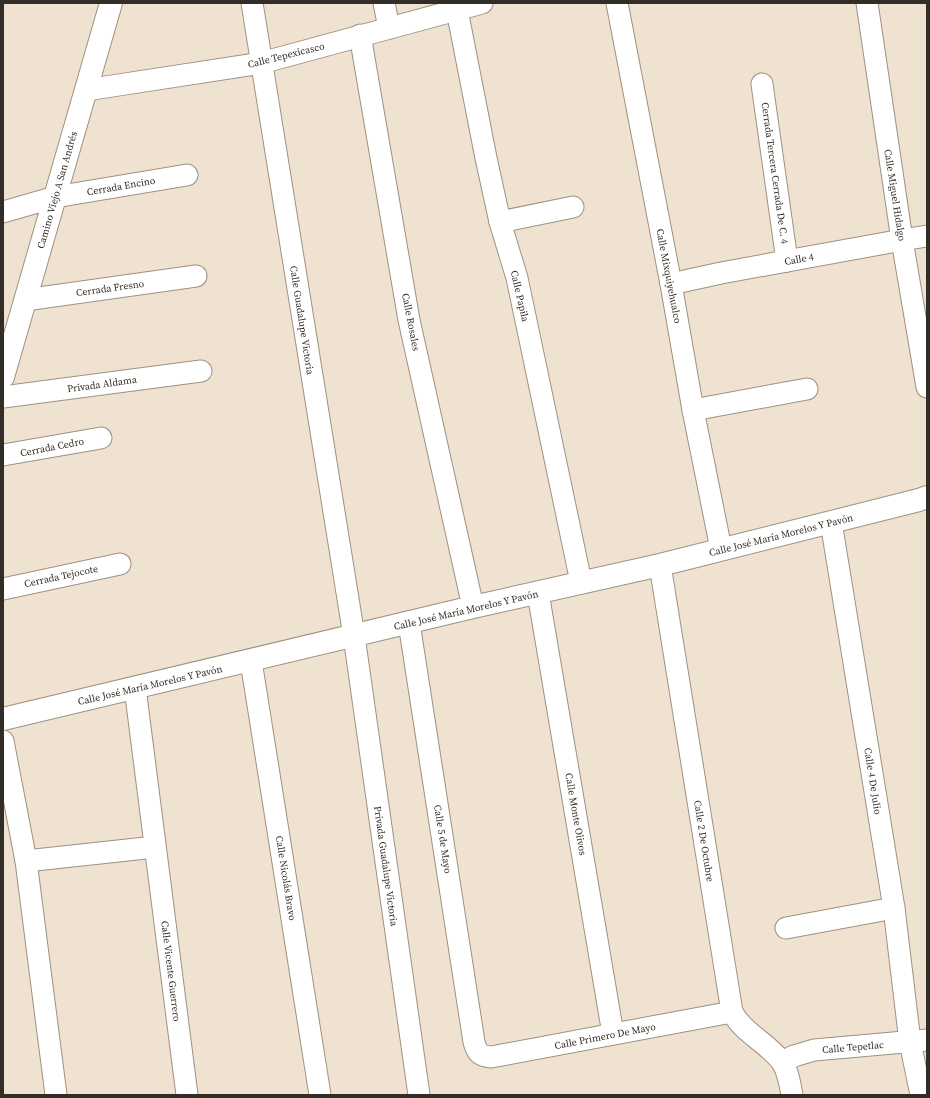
<svg xmlns="http://www.w3.org/2000/svg" width="930" height="1098" font-family="'Source Serif 4',serif">
	<style>
		.lines { fill: none; stroke-linecap: round; stroke-linejoin: round }
		.minor-casing { stroke: #9e9181; stroke-width: 23 }
		.tertiary-casing { stroke: #9e9181; stroke-width: 24 }
		.minor { stroke: #fff; stroke-width: 21 }
		.tertiary { stroke: #fff; stroke-width: 22 }
		.labels { text-anchor: middle; dominant-baseline: central; stroke-width: 3; stroke-linejoin: round; paint-order: stroke }
		.street-label { font-size: 10px; fill: #322d26; stroke: #fff }
	</style>
	<rect width="100%" height="100%" fill="#f0e2d1"/>
	<g class="lines">
		<defs>
			<g id="minor">
				<path d="M252,3L354,636L419,1095"/>
				<path d="M384,3L389,28"/>
				<path d="M617,3L671,284L693,410L721,549"/>
				<path d="M867,3L902,240L927,387"/>
				<path d="M457,10L486,158L500,222L517,278L581,582"/>
				<path d="M360,35L409,320L473,607"/>
				<path d="M762,84L787,261"/>
				<path d="M86,90L261,63L482,3"/>
				<path d="M3,212L55,197L187,175"/>
				<path d="M500,222L573,207"/>
				<path d="M671,284L721,273L902,240L927,236"/>
				<path d="M25,300L196,276"/>
				<path d="M3,397L201,371"/>
				<path d="M693,410L807,389"/>
				<path d="M3,455L101,438"/>
				<path d="M831,522L894,908L910,1042L921,1095"/>
				<path d="M660,565L732,1012C744,1034 768,1043 782,1062C788,1071 790,1084 792,1095"/>
				<path d="M3,589L120,564"/>
				<path d="M538,593L613,1034"/>
				<path d="M409,623L474,1042C477,1053 480,1056 491,1057L732,1012"/>
				<path d="M251,661L320,1095"/>
				<path d="M135,688L187,1095"/>
				<path d="M3,741L26,861L56,1095"/>
				<path d="M26,861L155,847"/>
				<path d="M786,928L894,908"/>
				<path d="M782,1062L794,1056L814,1050L927,1040"/>
			</g>
			<g id="tertiary">
				<path d="M3,377L111,3"/>
				<path d="M3,719L473,607L660,565L919,500L927,497"/>
			</g>
		</defs>
		<!-- minor casing -->
		<use href="#minor" class="minor-casing"/>
		<!-- tertiary casing -->
		<use href="#tertiary" class="tertiary-casing"/>
		<!-- minor -->
		<use href="#minor" class="minor"/>
		<!-- tertiary -->
		<use href="#tertiary" class="tertiary"/>
	</g>
	<g class="labels">
		<!-- street labels -->
		<g class="street-label">
			<text transform="translate(286 55) rotate(-14)">Calle Tepexicasco</text>
			<text transform="translate(775 173) rotate(82)">Cerrada Tercera Cerrada De C. 4</text>
			<text transform="translate(121 186) rotate(-10)">Cerrada Encino</text>
			<text transform="translate(57 190) rotate(-74)">Camino Viejo A San Andrés</text>
			<text transform="translate(895 195) rotate(81)">Calle Miguel Hidalgo</text>
			<text transform="translate(799 259) rotate(-10)">Calle 4</text>
			<text transform="translate(669 276) rotate(79)">Calle Mixquiyehualco</text>
			<text transform="translate(110 288) rotate(-8)">Cerrada Fresno</text>
			<text transform="translate(520 296) rotate(77)">Calle Papila</text>
			<text transform="translate(302 320) rotate(81)">Calle Guadalupe Victoria</text>
			<text transform="translate(411 322) rotate(79)">Calle Rosales</text>
			<text transform="translate(102 384) rotate(-8)">Privada Aldama</text>
			<text transform="translate(52 447) rotate(-11)">Cerrada Cedro</text>
			<text transform="translate(781 535) rotate(-14)">Calle José María Morelos Y Pavón</text>
			<text transform="translate(61 576) rotate(-12)">Cerrada Tejocote</text>
			<text transform="translate(466 610) rotate(-13)">Calle José María Morelos Y Pavón</text>
			<text transform="translate(150 685) rotate(-13)">Calle José María Morelos Y Pavón</text>
			<text transform="translate(873 781) rotate(81)">Calle 4 De Julio</text>
			<text transform="translate(576 814) rotate(80)">Calle Monte Olivos</text>
			<text transform="translate(443 839) rotate(81)">Calle 5 de Mayo</text>
			<text transform="translate(704 841) rotate(81)">Calle 2 De Octubre</text>
			<text transform="translate(386 866) rotate(82)">Privada Guadalupe Victoria</text>
			<text transform="translate(286 878) rotate(81)">Calle Nicolás Bravo</text>
			<text transform="translate(171 971) rotate(83)">Calle Vicente Guerrero</text>
			<text transform="translate(605 1036) rotate(-11)">Calle Primero De Mayo</text>
			<text transform="translate(853 1047) rotate(-5)">Calle Tepetlac</text>
		</g>
	</g>
	<!-- border -->
	<rect width="930" height="1098" fill="none" stroke="#322d26" stroke-width="8"/>
</svg>
